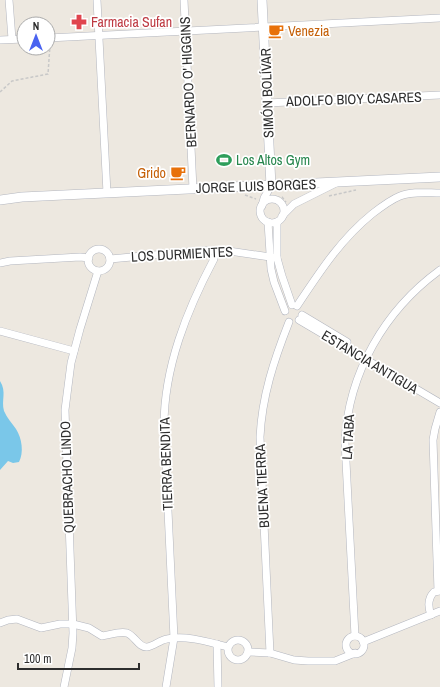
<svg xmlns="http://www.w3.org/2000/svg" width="440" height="687" font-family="'Archivo Narrow',sans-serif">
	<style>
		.water { fill: #7ac7e9 }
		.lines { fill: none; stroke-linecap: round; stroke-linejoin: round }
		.street-casing { stroke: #b3b6bf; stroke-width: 8 }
		.secondary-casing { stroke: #b3b6bf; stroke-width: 10 }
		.path { stroke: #c8c8c8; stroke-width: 1.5; stroke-dasharray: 3 2; stroke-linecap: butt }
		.street { stroke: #fff; stroke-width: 7 }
		.secondary { stroke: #fff; stroke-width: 9 }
		.labels { text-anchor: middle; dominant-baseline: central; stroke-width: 3.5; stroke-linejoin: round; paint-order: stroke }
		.health-label { font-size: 14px; fill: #be3a42; stroke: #fff; text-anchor: start }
		.food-label { font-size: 14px; fill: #c56008; stroke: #fff; text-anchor: start }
		.street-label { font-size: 14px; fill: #2d2d2d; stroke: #fff }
		.leisure-label { font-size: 14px; fill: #27864d; stroke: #fff; text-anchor: start }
	</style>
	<rect width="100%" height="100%" fill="#ede8e0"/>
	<!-- water -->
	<path class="water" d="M0,381C7,392 1,400 4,411C7,418 12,423 16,429C22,438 24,453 19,462L13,463L8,461L0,470Z"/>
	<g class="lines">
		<defs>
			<g id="street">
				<path d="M9,0L12,39"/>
				<path d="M97,0L107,193"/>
				<path d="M184,0L193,189"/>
				<path d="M48,38L440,18"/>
				<path d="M0,40L24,39"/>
				<path d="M267,103L440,95"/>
				<circle cx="272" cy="211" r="12"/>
				<path d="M262,206L264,198L271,186"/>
				<path d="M282,216L294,204L336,183"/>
				<path d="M268,222L271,269L274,282L285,311"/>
				<path d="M277,222V258L282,276L292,305"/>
				<circle cx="99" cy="260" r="11"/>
				<path d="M110,259L197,251L222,250L277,258"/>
				<path d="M0,263L10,261L80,257L89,258"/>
				<path d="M297,306C319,273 340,240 372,214C381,207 390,200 400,196C412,191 427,193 440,193"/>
				<path d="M302,315L347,342"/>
				<path d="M299,320L440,403"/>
				<path d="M0,331L74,351"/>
				<path d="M438,591L433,440L435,429L440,412"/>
				<path d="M431,615C428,607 427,599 434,592L440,591"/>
				<path d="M0,623L8,620L17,619L41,628L60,624H73L89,628L102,636C110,635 119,631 127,633C135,636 139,648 147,647C154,646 160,640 167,639C187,635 208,642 228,647"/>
				<path d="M355,636L345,442C348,373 385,310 440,270"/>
				<circle cx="355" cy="645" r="9"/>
				<circle cx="238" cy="650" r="10"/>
				<path d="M363,642L440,611"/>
				<path d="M217,644L218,687"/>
				<path d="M248,652L270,653L294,660L308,661H335L355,653"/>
				<path d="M270,653L260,437C262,396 274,360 289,322"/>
				<path d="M64,687L72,648L73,633L65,410L71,363L80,329L98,271"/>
				<path d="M166,687L174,638L164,426C164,367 187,310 214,259L216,250"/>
			</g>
			<g id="secondary">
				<path d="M262,0L271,186"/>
				<path d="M0,200L22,197L440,177"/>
			</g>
		</defs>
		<!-- street casing -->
		<use href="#street" class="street-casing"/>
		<!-- secondary casing -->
		<use href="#secondary" class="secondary-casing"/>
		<!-- path -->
		<g class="path">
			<path d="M0,92L12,81L48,74L50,45"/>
			<path d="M245,195L256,199"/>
			<path d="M329,196L356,190"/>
			<path d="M272,198L282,197L286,202"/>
		</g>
		<!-- street -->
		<use href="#street" class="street"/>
		<!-- secondary -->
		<use href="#secondary" class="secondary"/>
	</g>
	<!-- icons -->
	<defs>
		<symbol id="pharmacy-bare" viewBox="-9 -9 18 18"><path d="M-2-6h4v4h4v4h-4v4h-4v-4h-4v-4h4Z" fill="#e0444e" stroke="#fff" stroke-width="2.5" paint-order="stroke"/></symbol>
		<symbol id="cafe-bare" viewBox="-9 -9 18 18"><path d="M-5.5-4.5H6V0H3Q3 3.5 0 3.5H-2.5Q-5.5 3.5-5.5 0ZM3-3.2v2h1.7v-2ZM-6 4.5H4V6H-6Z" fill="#e8710a" stroke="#fff" stroke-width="2.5" paint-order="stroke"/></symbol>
		<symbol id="stadium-bare" viewBox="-9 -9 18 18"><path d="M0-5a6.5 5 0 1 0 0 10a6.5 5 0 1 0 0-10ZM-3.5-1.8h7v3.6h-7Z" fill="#2e9e5b" stroke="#fff" stroke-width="2.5" paint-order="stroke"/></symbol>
	</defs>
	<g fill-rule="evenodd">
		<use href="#pharmacy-bare" x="68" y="11" width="22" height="22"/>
		<use href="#cafe-bare" x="265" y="20" width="22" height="22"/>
		<use href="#stadium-bare" x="213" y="149" width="22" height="22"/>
		<use href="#cafe-bare" x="167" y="162" width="22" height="22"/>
	</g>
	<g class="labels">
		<!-- health labels -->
		<g class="health-label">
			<text x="91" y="22">Farmacia Sufan</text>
		</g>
		<!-- food labels -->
		<g class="food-label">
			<text x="288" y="31">Venezia</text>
			<text x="166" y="173" text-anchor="end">Grido</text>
		</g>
		<!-- street labels -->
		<g class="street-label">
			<text transform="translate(188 82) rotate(-93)">BERNARDO O' HIGGINS</text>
			<text transform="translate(267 93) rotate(-92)">SIMÓN BOLÍVAR</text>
			<text transform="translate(354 99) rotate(-2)">ADOLFO BIOY CASARES</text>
			<text transform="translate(256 186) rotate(-2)">JORGE LUIS BORGES</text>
			<text transform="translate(182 254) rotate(-3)">LOS DURMIENTES</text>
			<text transform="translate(370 362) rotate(31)">ESTANCIA ANTIGUA</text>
			<text transform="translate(348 437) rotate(-87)">LA TABA</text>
			<text transform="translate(166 464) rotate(-92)">TIERRA BENDITA</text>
			<text transform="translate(67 477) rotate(-92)">QUEBRACHO LINDO</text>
			<text transform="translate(262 486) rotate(-93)">BUENA TIERRA</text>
		</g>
		<!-- leisure labels -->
		<g class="leisure-label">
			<text x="236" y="160">Los Altos Gym</text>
		</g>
	</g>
	<!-- north arrow -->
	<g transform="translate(36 36)"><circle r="19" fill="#ffffff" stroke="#ababab"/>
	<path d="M0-3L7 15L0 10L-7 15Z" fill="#4a63f0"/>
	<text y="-6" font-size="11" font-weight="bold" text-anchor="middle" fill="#2d2d2d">N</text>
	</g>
	<!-- scale -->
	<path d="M18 663v6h121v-6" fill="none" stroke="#2d2d2d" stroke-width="2"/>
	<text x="24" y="663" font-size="12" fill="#2d2d2d" stroke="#ffffff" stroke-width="3" paint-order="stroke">100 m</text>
</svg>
